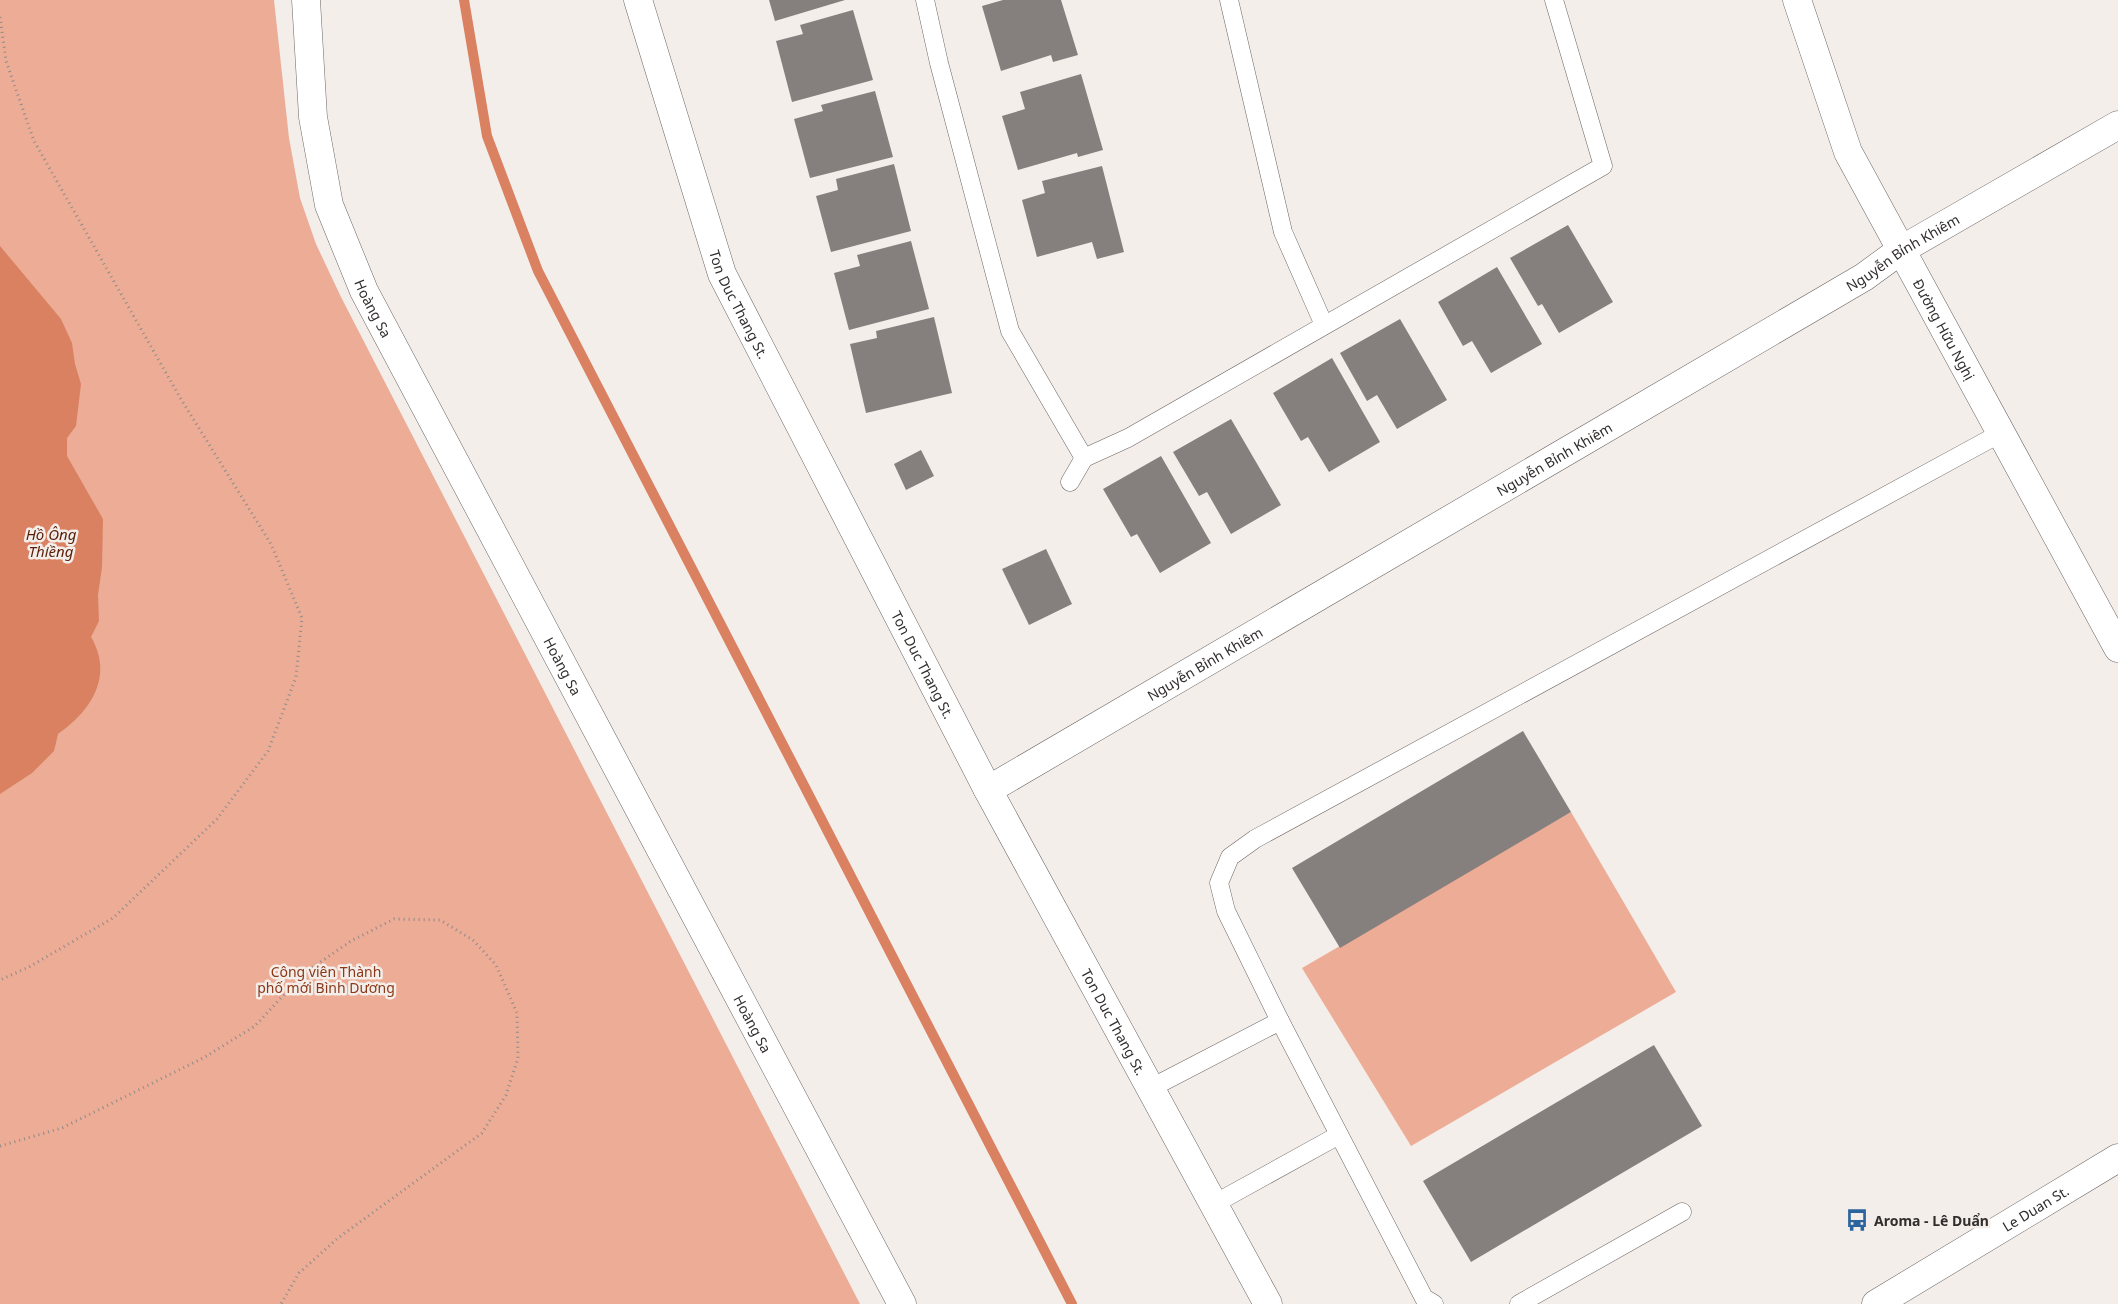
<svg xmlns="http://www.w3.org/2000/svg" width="2118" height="1304" font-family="'Noto Sans',sans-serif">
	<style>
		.green { fill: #ecac95 }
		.water { fill: #da8161 }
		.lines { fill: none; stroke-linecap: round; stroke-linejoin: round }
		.stream { stroke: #da8161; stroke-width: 10 }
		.building { fill: #857f7d }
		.service-casing { stroke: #6c6664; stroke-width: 19 }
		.minor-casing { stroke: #6c6664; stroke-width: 29 }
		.tertiary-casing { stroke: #6c6664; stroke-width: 29 }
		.path { stroke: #8f8b89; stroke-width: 3; stroke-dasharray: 1 4; stroke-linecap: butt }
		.service { stroke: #fff; stroke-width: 18 }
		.minor { stroke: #fff; stroke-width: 28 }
		.tertiary { stroke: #fff; stroke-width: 28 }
		.labels { text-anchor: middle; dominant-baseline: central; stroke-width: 5; stroke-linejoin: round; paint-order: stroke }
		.street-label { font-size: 14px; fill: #312e2d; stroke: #f4eeeb }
		.park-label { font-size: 14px; fill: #8a3818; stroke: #f4eeeb }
		.poi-label { font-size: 14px; font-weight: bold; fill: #312e2d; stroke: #f4eeeb; text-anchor: start }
		.water-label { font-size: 15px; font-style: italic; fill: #581f08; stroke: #f4eeeb }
	</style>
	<rect width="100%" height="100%" fill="#f4eeeb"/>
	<!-- green -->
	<g class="green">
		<path d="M0,0H274L289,138L300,198L316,244L341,297L860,1304H0Z"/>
		<path d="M1571,812L1676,992L1411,1146L1302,968Z"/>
	</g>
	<!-- water -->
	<path class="water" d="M0,246L61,319L72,343L75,364L81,384L76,426L67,438V456L103,519L102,567L98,595L99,621L91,637C114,676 91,711 58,734L54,751L32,773L0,794Z"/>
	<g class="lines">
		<!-- stream -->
		<path class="stream" d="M464,0L487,136L538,271L1072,1304"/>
	</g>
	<!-- building -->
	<g class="building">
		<path d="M769,0H845L775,21Z"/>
		<path d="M1003,0H1061L1078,55L1053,62L1051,55L1001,71L982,6Z"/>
		<path d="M853,10L873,80L792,102L776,41L803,34L800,25Z"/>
		<path d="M1081,74L1103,150L1078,157L1077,153L1018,170L1002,116L1025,109L1020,92Z"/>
		<path d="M875,91L893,157L810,178L794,119L823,111L821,105Z"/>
		<path d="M894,164L911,231L831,252L816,196L838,190L836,179Z"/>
		<path d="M1102,166L1124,252L1097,259L1092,242L1037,257L1022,200L1045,193L1042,181Z"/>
		<path d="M1568,225L1613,302L1559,333L1542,304L1538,306L1510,258Z"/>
		<path d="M911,241L929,309L849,330L834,273L860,266L857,255Z"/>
		<path d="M1497,267L1542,344L1491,373L1472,341L1463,346L1438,302Z"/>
		<path d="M934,317L952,393L866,413L850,344L877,338L876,331Z"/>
		<path d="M1400,319L1447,400L1397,429L1377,395L1367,401L1340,353Z"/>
		<path d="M1332,358L1380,442L1329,472L1308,437L1301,441L1273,393Z"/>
		<path d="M1231,419L1281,505L1231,534L1207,492L1199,496L1173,452Z"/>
		<path d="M921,450L934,476L906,490L894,464Z"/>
		<path d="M1161,456L1211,543L1160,573L1137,534L1131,537L1103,489Z"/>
		<path d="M1046,549L1072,604L1029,625L1002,569Z"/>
		<path d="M1523,731L1571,812L1340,948L1292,868Z"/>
		<path d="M1654,1045L1702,1126L1471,1262L1423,1181Z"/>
	</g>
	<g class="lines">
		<defs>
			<g id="service">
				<path d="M925,0L939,63L1010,331L1084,458"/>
				<path d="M1229,0L1283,232L1324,325"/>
				<path d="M1070,482L1084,458L1128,438L1603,166L1554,0"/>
				<path d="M1151,1088L1280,1021"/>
				<path d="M1214,1204L1339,1135"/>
				<path d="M1434,1304L1424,1298L1280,1021L1226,911L1219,883L1230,857L1255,839L2001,433"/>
				<path d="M1519,1304L1682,1212"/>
			</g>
			<g id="minor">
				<path id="s1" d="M306,0L313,117L329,205L364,291L902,1304"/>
				<path id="s2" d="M988,790L1864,277L1901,250L2118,125"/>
			</g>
			<g id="tertiary">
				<path id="s3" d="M638,0L722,274L988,790L1268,1304"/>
				<path id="s4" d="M1797,0L1848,152L2118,648"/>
				<path id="s5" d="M1876,1304L2118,1158"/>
			</g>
		</defs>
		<!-- service casing -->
		<use href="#service" class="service-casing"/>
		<!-- minor casing -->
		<use href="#minor" class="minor-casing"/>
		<!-- tertiary casing -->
		<use href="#tertiary" class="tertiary-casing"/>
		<!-- path -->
		<g class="path">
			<path d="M0,17L6,61L34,141L182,401L271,544L302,618L296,677L268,751L217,819L113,918L29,967L0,980"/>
			<path d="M0,1146L62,1128L205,1057L255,1026L303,974L351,941L394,919L440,920L473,940L496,965L517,1013L518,1058L506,1095L482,1133L338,1238L299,1273L281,1304"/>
		</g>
		<!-- service -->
		<use href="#service" class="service"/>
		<!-- minor -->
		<use href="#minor" class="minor"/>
		<!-- tertiary -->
		<use href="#tertiary" class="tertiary"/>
	</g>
	<!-- icons -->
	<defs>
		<symbol id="bus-bare" viewBox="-9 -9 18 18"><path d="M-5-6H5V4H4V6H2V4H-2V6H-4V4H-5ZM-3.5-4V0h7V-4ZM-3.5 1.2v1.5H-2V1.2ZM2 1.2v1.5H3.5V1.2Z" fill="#2c659d" stroke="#f4eeeb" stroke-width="2.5" paint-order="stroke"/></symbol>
	</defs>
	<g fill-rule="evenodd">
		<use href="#bus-bare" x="1841" y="1204" width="32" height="32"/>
	</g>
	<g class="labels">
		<!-- street labels -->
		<g class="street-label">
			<text stroke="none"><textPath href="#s2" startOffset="1061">Nguyễn Bỉnh Khiêm</textPath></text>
			<text stroke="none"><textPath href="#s3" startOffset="321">Ton Duc Thang St.</textPath></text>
			<text stroke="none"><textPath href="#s1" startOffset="319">Hoàng Sa</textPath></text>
			<text stroke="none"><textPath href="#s4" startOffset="362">Đường Hữu Nghị</textPath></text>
			<text stroke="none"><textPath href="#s2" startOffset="656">Nguyễn Bỉnh Khiêm</textPath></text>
			<text stroke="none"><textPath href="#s2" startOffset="251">Nguyễn Bỉnh Khiêm</textPath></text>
			<text stroke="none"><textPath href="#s1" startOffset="724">Hoàng Sa</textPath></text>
			<text stroke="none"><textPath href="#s3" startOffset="726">Ton Duc Thang St.</textPath></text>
			<text stroke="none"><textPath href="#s3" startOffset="1131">Ton Duc Thang St.</textPath></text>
			<text stroke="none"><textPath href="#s1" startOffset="1129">Hoàng Sa</textPath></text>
			<text stroke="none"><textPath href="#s5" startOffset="186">Le Duan St.</textPath></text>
		</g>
		<!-- park labels -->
		<g class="park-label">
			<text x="326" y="971">Công viên Thành<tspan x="326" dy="16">phố mới Bình Dương</tspan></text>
		</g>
		<!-- poi labels -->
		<g class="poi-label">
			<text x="1874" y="1220">Aroma - Lê Duẩn</text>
		</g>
		<!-- water labels -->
		<g class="water-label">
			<text x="51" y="534">Hồ Ông<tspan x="51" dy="17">Thiềng</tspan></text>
		</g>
	</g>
</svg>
